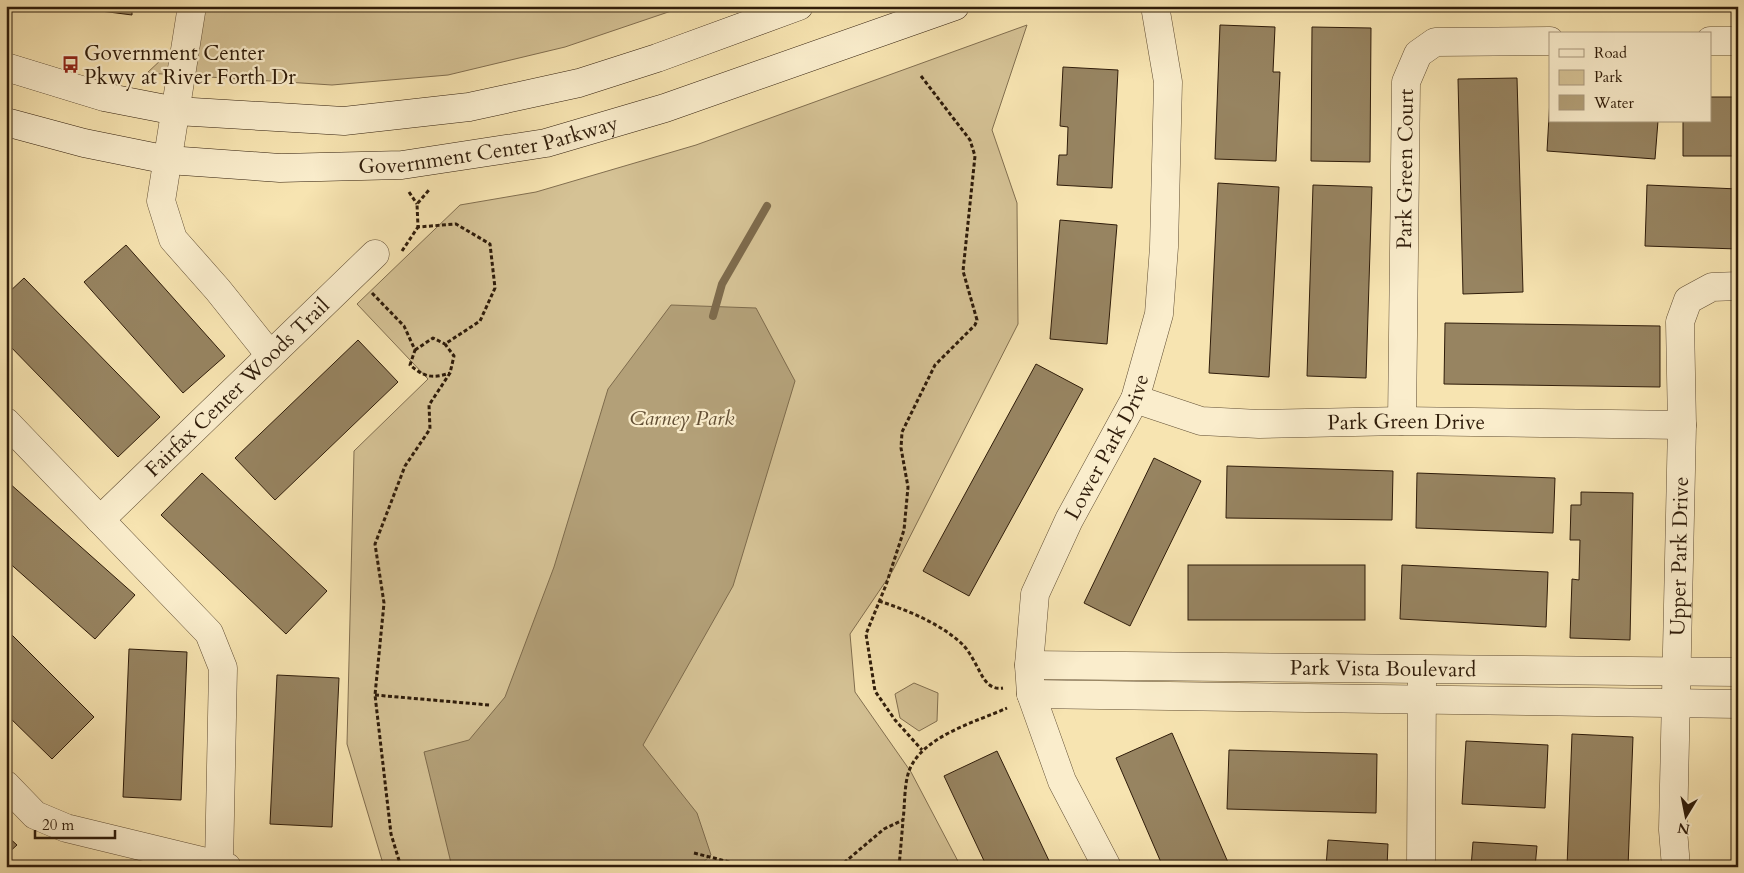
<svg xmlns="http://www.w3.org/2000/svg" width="1744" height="873" font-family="Cardo,serif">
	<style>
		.green { fill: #d5c295; stroke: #826f50 }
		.water { fill: #b3a078; stroke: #7e6b4c }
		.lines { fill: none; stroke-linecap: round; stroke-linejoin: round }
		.stream { stroke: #7e6b4c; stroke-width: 8 }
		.building { fill: #978461; stroke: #2f1c0a }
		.street-casing { stroke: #614e34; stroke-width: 29 }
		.secondary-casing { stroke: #2f1c0a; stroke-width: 29 }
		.path { stroke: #2f1c0a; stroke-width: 3; stroke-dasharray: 4 2.5; stroke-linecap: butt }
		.street { stroke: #faedcc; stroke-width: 28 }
		.secondary { stroke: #faedcc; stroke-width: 28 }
		.labels { text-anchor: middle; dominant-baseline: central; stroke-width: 4.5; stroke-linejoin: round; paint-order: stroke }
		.poi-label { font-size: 21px; fill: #2f1c0a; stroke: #faedcc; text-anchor: start }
		.street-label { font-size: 21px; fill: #2f1c0a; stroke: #faedcc }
		.park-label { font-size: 21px; font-style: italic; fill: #614e34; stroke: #faedcc }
	</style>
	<rect width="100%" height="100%" fill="#f7e4b1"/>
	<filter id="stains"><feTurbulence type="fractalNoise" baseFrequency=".004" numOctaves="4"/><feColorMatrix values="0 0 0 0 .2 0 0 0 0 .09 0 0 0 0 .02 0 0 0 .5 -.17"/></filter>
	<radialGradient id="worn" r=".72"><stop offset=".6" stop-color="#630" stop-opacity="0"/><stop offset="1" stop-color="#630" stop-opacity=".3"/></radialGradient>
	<!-- green -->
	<g class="green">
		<path d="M197,6H686L565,47L448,75L332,85L147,73L195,28Z"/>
		<path d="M1027,25L992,130L1017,203L1018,324L892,572L850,634L855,692L911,772L961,867H384L347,744L354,451L428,379L357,304L460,205L536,192L696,145Z"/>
		<path d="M914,683L938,693L937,721L919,731L900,718L895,694Z"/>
	</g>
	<!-- water -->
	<path class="water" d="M671,305L756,308L795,381L733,586L643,745L697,813L711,855L698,867H452L424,752L469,740L505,697L554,567L608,389Z"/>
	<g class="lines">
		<!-- stream -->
		<path class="stream" d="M713,316L722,284L767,206"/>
	</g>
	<!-- building -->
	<g class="building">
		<path d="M62,6H132V15Z"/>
		<path d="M1220,25L1275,27L1273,72H1280L1276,161L1215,159Z"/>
		<path d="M1312,27L1371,28L1370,162L1311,161Z"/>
		<path d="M1063,67L1118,70L1112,188L1057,185L1059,155H1067L1068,127L1060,126Z"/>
		<path d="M1517,78L1523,292L1463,294L1458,79Z"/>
		<path d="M1710,97H1738V156H1683V121H1710Z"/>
		<path d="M1550,99V121H1658L1655,159L1547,151Z"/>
		<path d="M1218,183L1279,187L1269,377L1209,373Z"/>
		<path d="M1313,185L1372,187L1366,378L1307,376Z"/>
		<path d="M1647,185L1738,189V249L1645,246Z"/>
		<path d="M1060,220L1117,225L1107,344L1050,339Z"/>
		<path d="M126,245L225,356L183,393L84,282Z"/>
		<path d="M24,278L160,417L118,457L6,342V295Z"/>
		<path d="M1445,323L1660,326V387L1444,384Z"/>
		<path d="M358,340L398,382L275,500L235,458Z"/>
		<path d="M1036,364L1083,389L969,596L923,571Z"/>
		<path d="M1154,458L1201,481L1130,626L1084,603Z"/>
		<path d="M1227,466L1393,471L1392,520L1226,518Z"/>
		<path d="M202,473L327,591L286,634L161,515Z"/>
		<path d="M1417,473L1555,478L1553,533L1416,528Z"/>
		<path d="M8,482L135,595L95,639L6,560V484Z"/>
		<path d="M1581,492L1633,493L1630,640L1570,638L1572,579L1579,580L1580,540H1570L1571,505H1581Z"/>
		<rect x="1188" y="565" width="177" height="55"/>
		<path d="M1402,565L1548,572L1546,627L1400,619Z"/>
		<path d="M6,629L94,717L52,759L6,714Z"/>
		<path d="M129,649L187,652L181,800L123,797Z"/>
		<path d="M277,675L339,678L332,827L270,824Z"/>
		<path d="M1172,733L1230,867H1163L1116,758Z"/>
		<path d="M1572,734L1633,737L1628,867H1567Z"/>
		<path d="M1466,741L1548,745L1545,808L1462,804Z"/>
		<path d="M1229,750L1377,754L1376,813L1227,809Z"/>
		<path d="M997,751L1052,867H987L944,776Z"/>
		<path d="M6,835L17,845L6,855Z"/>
		<path d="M1328,840L1388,844L1387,867H1326Z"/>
		<path d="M1473,842L1537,846L1535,867H1471Z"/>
		<path d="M45,862L62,867H44Z"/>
	</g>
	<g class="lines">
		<defs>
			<g id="street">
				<path d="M192,6L161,201L173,239L218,290L270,355"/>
				<path d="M1710,41H1738"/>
				<path id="s1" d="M1135,399L1201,421L1259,424L1402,421L1682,425"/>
				<path id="s2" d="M1402,421L1406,82L1418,54L1435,42L1550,41"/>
				<path d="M6,422L209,633L223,668L219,865"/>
				<path id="s3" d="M100,520L375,254"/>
				<path id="s4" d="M1029,665L1738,672"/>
				<path d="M1031,694L1738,704"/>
				<path d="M6,785L35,815L66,828L227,867"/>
				<path id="s5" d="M1107,867L1062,781L1031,694L1029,665L1035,594L1069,520L1135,399L1159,314L1164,247L1168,82L1155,6"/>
				<path d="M1421,867L1422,681"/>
				<path id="s6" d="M1676,867L1673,830L1682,425L1680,322L1688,300L1712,287L1738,286"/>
			</g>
			<g id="secondary">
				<path d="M6,67L104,97L176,111L344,121L469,107L579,83L657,58L799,6"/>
				<path id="s7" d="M6,122L84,143L168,160L280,168L402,165L546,143L665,108L955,6"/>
			</g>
		</defs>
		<!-- street casing -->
		<use href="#street" class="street-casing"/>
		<!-- secondary casing -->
		<use href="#secondary" class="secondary-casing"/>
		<!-- path -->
		<g class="path">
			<path d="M407,12L408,6"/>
			<path d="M921,76L970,140L975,156L963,271L977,320L975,325L935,365L902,432L901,448L908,487L904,530L886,585L866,634L875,691L895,720L922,750"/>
			<path d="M409,192L417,204"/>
			<path d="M402,251L418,227"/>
			<path d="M372,293L404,326L415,350L410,365C424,377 432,379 450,373"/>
			<path d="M415,350L433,338L445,344"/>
			<path d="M879,601C907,610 939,623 961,643C969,650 975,663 980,672C985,682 991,690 1003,688"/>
			<path d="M375,695L489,705"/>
			<path d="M694,853L749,867"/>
			<path d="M401,867L391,834L375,695L384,603L375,544L405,466L430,429L429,405L450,373L454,356L445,344L480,321L495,288L490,244L456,224L418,227L417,204L429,190"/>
			<path d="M839,867L884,829L903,820C905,805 904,785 909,771C922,736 976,722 1007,708"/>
			<path d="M899,867L903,821"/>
		</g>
		<!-- street -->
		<use href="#street" class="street"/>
		<!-- secondary -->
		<use href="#secondary" class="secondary"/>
	</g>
	<!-- icons -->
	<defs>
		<symbol id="bus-bare" viewBox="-9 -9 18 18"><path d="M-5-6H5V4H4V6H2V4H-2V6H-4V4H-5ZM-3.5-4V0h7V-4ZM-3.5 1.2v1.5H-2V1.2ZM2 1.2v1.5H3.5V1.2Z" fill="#8f2418" stroke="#faedcc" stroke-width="2.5" paint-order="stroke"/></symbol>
	</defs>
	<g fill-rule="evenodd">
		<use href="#bus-bare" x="58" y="52" width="25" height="25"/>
	</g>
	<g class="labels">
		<!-- poi labels -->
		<g class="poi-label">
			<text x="84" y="53">Government Center<tspan x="84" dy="24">Pkwy at River Forth Dr</tspan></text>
		</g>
		<!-- street labels -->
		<g class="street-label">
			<text stroke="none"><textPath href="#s7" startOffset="489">Government Center Parkway</textPath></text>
			<text stroke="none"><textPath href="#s2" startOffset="252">Park Green Court</textPath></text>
			<text stroke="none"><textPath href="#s3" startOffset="191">Fairfax Center Woods Trail</textPath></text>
			<text stroke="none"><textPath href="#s1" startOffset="275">Park Green Drive</textPath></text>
			<text stroke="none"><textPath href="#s5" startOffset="454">Lower Park Drive</textPath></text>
			<text stroke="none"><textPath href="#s6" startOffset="311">Upper Park Drive</textPath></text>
			<text stroke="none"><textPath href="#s4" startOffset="354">Park Vista Boulevard</textPath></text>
		</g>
		<!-- park labels -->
		<g class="park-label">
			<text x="682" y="418">Carney Park</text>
		</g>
	</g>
	<!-- margin -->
	<rect width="1744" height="873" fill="none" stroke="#f7e4b1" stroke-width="25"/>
	<rect x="8" y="8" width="1729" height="858" fill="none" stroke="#2f1c0a" stroke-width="2.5"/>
	<rect x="12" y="12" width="1719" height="848" fill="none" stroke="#2f1c0a"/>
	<!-- legend -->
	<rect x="1549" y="32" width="162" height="90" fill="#faedcc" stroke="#a9997e"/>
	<rect x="1559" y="49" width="25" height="8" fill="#faedcc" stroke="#a9997e"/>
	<text x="1594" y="58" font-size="15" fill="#2f1c0a">Road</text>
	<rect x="1559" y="70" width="25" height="15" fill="#d5c295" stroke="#a9997e"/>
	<text x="1594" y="82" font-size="15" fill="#2f1c0a">Park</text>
	<rect x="1559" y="95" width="25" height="15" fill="#b3a078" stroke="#a9997e"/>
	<text x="1594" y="108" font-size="15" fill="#2f1c0a">Water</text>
	<!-- north arrow -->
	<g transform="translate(1686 816) rotate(190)" stroke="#faedcc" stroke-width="4" paint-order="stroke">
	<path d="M0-4L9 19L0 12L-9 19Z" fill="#2f1c0a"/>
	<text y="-8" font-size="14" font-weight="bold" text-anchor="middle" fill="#2f1c0a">N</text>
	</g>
	<!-- scale -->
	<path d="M35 830v8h80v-8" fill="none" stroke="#2f1c0a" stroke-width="2.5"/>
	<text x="42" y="830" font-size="15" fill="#2f1c0a" stroke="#faedcc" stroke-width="4" paint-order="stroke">20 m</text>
	<rect width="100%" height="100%" filter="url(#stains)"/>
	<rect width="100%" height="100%" fill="url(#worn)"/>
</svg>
